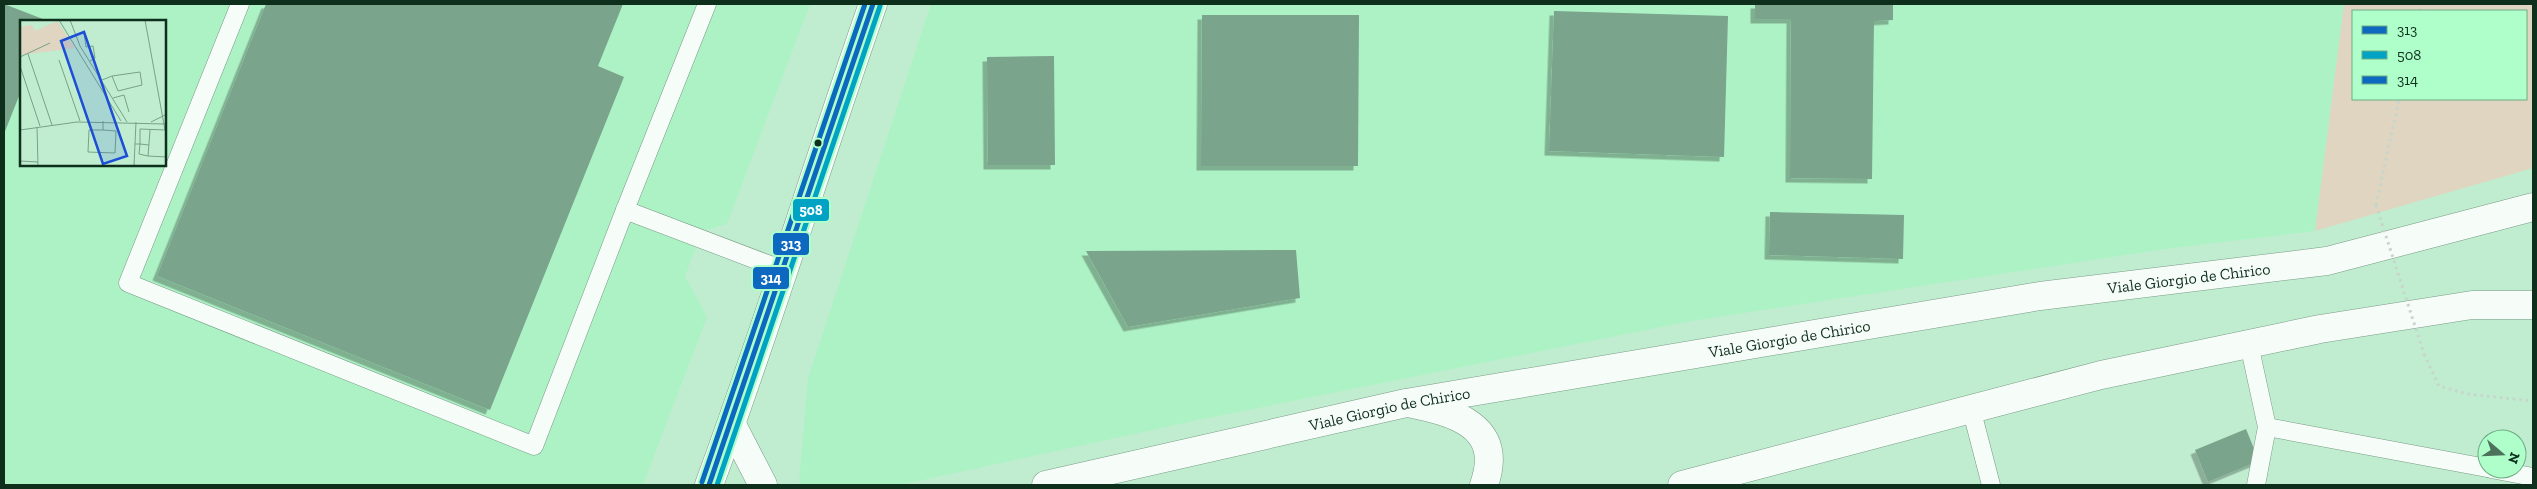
<svg xmlns="http://www.w3.org/2000/svg" width="2537" height="489" font-family="'Zilla Slab',serif">
	<style>
		.built { fill: #adf2c5; fill-rule: evenodd }
		.green { fill: #dfd5c0; fill-rule: evenodd }
		.building { fill: #7aa48c; filter: url(#shadow) }
		.lines { fill: none; stroke-linecap: round; stroke-linejoin: round }
		.service-casing { stroke: #789c86; stroke-width: 19 }
		.minor-casing { stroke: #789c86; stroke-width: 29 }
		.tertiary-casing { stroke: #789c86; stroke-width: 29 }
		.path { stroke: #c7d5cc; stroke-width: 3; stroke-dasharray: 2.5 4; stroke-linecap: butt }
		.service { stroke: #f6fcf8; stroke-width: 18 }
		.minor { stroke: #f6fcf8; stroke-width: 28 }
		.tertiary { stroke: #f6fcf8; stroke-width: 28 }
		.path-bridge { stroke: #c7d5cc; stroke-width: 3; stroke-dasharray: 2.5 4; stroke-linecap: butt }
		.bus-1-casing { stroke: #aeffca; stroke-width: 9 }
		.bus-2-casing { stroke: #aeffca; stroke-width: 9 }
		.bus-3-casing { stroke: #aeffca; stroke-width: 9 }
		.bus-1 { stroke: #0c69bf; stroke-width: 5 }
		.bus-2 { stroke: #01a3c5; stroke-width: 5 }
		.bus-3 { stroke: #0c69bf; stroke-width: 5 }
		.bus-dot { fill: #0e2f1c; stroke: #aeffca; stroke-width: 2 }
		.labels { text-anchor: middle; dominant-baseline: central; stroke-width: 4; stroke-linejoin: round; paint-order: stroke }
		.street-label { font-size: 16px; fill: #0e2f1c; stroke: #aeffca }
		.inset-road { fill: none; stroke: #79a188; stroke-width: 1 }
		.view { fill: #1d4ed8; fill-opacity: 0.15; stroke: #1d4ed8; stroke-width: 2.5 }
		.inset-edge { fill: none; stroke: #0e2f1c; stroke-width: 2.5 }
		.line-badge { stroke: #aeffca; stroke-width: 2 }
		.badge-label { font-size: 14px; text-anchor: middle; font-weight: bold; fill: #fff }
	</style>
	<defs>
		<filter id="shadow"><feDropShadow dx="-4.5" dy="4.5" stdDeviation="0" flood-color="#0004"/></filter>
	</defs>
	<rect width="100%" height="100%" fill="#c0edd0"/>
	<!-- built -->
	<g class="built">
		<path d="M4,4H810L727,224L702,231L685,276L707,317L643,485H4ZM21,21H165V165H21Z"/>
		<path d="M931,4H2344L2315,231L2165,249L1691,321L1198,420L900,485H801L799,481L808,378Z"/>
	</g>
	<!-- green -->
	<path class="green" d="M2344,4H2533V168L2315,231ZM2353,11H2526V99H2353Z"/>
	<!-- building -->
	<g class="building">
		<path d="M4,4L48,21H21V91L4,134Z"/>
		<path d="M266,4H623L598,66L624,77L490,410L157,276Z"/>
		<path d="M1755,4H1893V20L1874,21L1872,179L1790,178L1791,19H1755Z"/>
		<path d="M1554,11L1728,16L1724,157L1549,151Z"/>
		<path d="M1202,15H1359L1358,166H1201Z"/>
		<path d="M1054,56L1055,165H988L987,57Z"/>
		<path d="M1770,212L1904,215L1903,259L1769,255Z"/>
		<path d="M1296,250L1300,298L1128,327L1086,251Z"/>
		<path d="M2246,429L2259,461L2208,482L2195,450Z"/>
	</g>
	<g class="lines">
		<defs>
			<g id="service">
				<path d="M240,4L128,283L534,446L625,210"/>
				<path d="M707,4L625,210L783,270"/>
				<path d="M2249,344L2267,427"/>
				<path d="M1971,408L1991,485"/>
				<path d="M2491,469L2533,477"/>
				<path d="M2256,485L2267,427L2487,468"/>
			</g>
			<path id="minor" d="M1408,403C1453,412 1505,425 1484,485"/>
			<g id="tertiary">
				<path d="M732,425L763,485"/>
				<path d="M709,485C768,326 817,164 873,4"/>
				<path id="s1" d="M1046,485L1406,403L2040,296L2327,261L2533,207"/>
				<path d="M1682,485L2101,375L2320,329L2472,305H2533"/>
			</g>
		</defs>
		<!-- service casing -->
		<use href="#service" class="service-casing"/>
		<!-- minor casing -->
		<use href="#minor" class="minor-casing"/>
		<!-- tertiary casing -->
		<use href="#tertiary" class="tertiary-casing"/>
		<!-- path -->
		<g class="path">
			<path d="M2419,11L2420,4"/>
			<path d="M2376,205L2399,99"/>
			<path d="M2424,354L2439,386L2467,394L2533,401"/>
		</g>
		<!-- service -->
		<use href="#service" class="service"/>
		<!-- minor -->
		<use href="#minor" class="minor"/>
		<!-- tertiary -->
		<use href="#tertiary" class="tertiary"/>
		<!-- path-bridge -->
		<path class="path-bridge" d="M2376,205L2424,354"/>
		<defs>
			<path id="bus-1" d="M709,485L873,4"/>
			<path id="bus-2" d="M717,485L880,6"/>
			<path id="bus-3" d="M702,482L865,4"/>
		</defs>
		<!-- bus-1 casing -->
		<use href="#bus-1" class="bus-1-casing"/>
		<!-- bus-2 casing -->
		<use href="#bus-2" class="bus-2-casing"/>
		<!-- bus-3 casing -->
		<use href="#bus-3" class="bus-3-casing"/>
		<!-- bus-1 -->
		<use href="#bus-1" class="bus-1"/>
		<!-- bus-2 -->
		<use href="#bus-2" class="bus-2"/>
		<!-- bus-3 -->
		<use href="#bus-3" class="bus-3"/>
	</g>
	<!-- markers -->
	<circle class="bus-dot" cx="818" cy="143" r="4.5"/>
	<g class="labels">
		<!-- street labels -->
		<g class="street-label">
			<text stroke="none"><textPath href="#s1" startOffset="1162">Viale Giorgio de Chirico</textPath></text>
			<text stroke="none"><textPath href="#s1" startOffset="758">Viale Giorgio de Chirico</textPath></text>
			<text stroke="none"><textPath href="#s1" startOffset="352">Viale Giorgio de Chirico</textPath></text>
		</g>
	</g>
	<!-- overview -->
	<g transform="translate(20 20)">
		<rect width="146" height="146" fill="#c0edd0"/>
		<path d="M37,1L55,28L0,35V7L12,5L15,11Z" fill="#dfd5c0"/>
		<path class="inset-road" d="M39,0L101,101M50,0L60,26L107,102M64,12L66,27L73,26L75,38L70,41M8,34L32,105M0,37L30,23M39,40L60,101M0,46L20,106M82,60L92,56L98,71L122,65L120,52L92,56M93,78L104,75L109,92M131,102L147,94M17,107L18,146M0,110L57,102L145,104M83,110L96,111L95,133L68,132L69,110H83V101M115,124H120V109L145,110L125,0M129,125L120,124L119,134L128,136L130,110M128,136L147,137M0,141L18,142M114,146L116,102"/>
		<path class="view" d="M64,12L107,136L83,144L41,21Z"/>
		<rect width="146" height="146" class="inset-edge"/>
	</g>
	<g class="line-badge">
		<rect x="792" y="198" width="38" height="24" rx="5" fill="#01a3c5"/>
		<rect x="772" y="232" width="38" height="24" rx="5" fill="#0c69bf"/>
		<rect x="752" y="266" width="38" height="24" rx="5" fill="#0c69bf"/>
	</g>
	<g class="badge-label">
		<text x="811" y="215">508</text>
		<text x="791" y="249">313</text>
		<text x="771" y="283">314</text>
	</g>
	<!-- border -->
	<rect width="2537" height="489" fill="none" stroke="#0e2f1c" stroke-width="10"/>
	<!-- legend -->
	<rect x="2352" y="10" width="175" height="90" fill="#aeffca" stroke="#6eac84"/>
	<rect x="2362" y="26" width="25" height="8" fill="#0c69bf" stroke="#6eac84"/>
	<text x="2397" y="35" font-size="15" fill="#0e2f1c">313</text>
	<rect x="2362" y="51" width="25" height="8" fill="#01a3c5" stroke="#6eac84"/>
	<text x="2397" y="60" font-size="15" fill="#0e2f1c">508</text>
	<rect x="2362" y="76" width="25" height="8" fill="#0c69bf" stroke="#6eac84"/>
	<text x="2397" y="85" font-size="15" fill="#0e2f1c">314</text>
	<!-- north arrow -->
	<g transform="translate(2502 454) rotate(109)"><circle r="24" fill="#aeffca" stroke="#6eac84"/>
	<path d="M0-4L9 19L0 12L-9 19Z" fill="#4c725b"/>
	<text y="-8" font-size="14" font-weight="bold" text-anchor="middle" fill="#0e2f1c">N</text>
	</g>
</svg>
